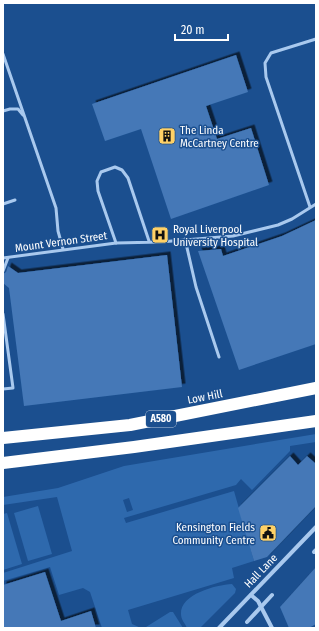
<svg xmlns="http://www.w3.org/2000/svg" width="319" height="631" font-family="'Fira Sans Condensed',sans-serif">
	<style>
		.green { fill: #2e69ad; fill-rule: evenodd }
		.building { fill: #4478b7; filter: url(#shadow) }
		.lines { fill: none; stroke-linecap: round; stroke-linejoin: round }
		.lane { stroke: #a9c9ee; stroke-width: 3 }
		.street { stroke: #a9c9ee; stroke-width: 4 }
		.highway { stroke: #fff; stroke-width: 12 }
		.labels { text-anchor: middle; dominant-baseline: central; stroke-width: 3; stroke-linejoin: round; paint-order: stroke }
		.shield { fill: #1b4f8f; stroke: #bbcadd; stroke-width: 1 }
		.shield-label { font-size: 10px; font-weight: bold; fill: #fff }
		.poi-label { font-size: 11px; fill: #fff; stroke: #1b4f8f; text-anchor: start }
		.street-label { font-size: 11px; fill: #fff; stroke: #1b4f8f }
	</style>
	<defs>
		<filter id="shadow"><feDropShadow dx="3.5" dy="-3.5" stdDeviation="0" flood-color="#0009"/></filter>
	</defs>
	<rect width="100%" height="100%" fill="#1b4f8f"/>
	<!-- green -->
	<g class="green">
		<path d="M316,434V442L290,446V451L252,490L241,479L236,485L124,518L126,523L234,491L254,561L232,568L234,578L128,610L132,624L141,628H102L90,592L83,588L59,595L50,567L3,581V573L72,551L57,497L3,505V497L58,488L124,466ZM129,498L133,510L127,512L123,500Z"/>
		<path d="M38,506L52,554L28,561L14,513Z"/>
		<path d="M7,513L22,564L3,570V514Z"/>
		<path d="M232,584L236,589L235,593L200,628H187C185,623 181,620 181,614C180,594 216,585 232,584Z"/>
		<path d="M170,612H173L183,628H142L146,627Z"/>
	</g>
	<!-- building -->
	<g class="building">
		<path d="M236,55L248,92L206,106L217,139L251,128L269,185L171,219L141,129L105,141L92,104Z"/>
		<path d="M316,220V344L239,370L198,251L221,249L223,256L282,236Z"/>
		<path d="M167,255L182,387L24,406L9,288L3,283V274L6,272L8,266L18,273Z"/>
		<path d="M290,456L298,465L307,456L316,464V506L267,557L254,561L238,508Z"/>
		<path d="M316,567V624L309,628H289L280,607Z"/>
		<path d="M45,572L61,621L91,611L96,628H3V585Z"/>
	</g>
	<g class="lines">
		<!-- lane -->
		<g class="lane">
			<path d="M3,54L56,208L58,231L63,249"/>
			<path d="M3,111L10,109H18L23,115"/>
			<path d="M3,204L15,200"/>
			<path d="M310,207L266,77L265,63L271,53L316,39"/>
			<path d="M185,239L196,287L219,357"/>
			<path d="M149,241L128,178L122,170L115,167L101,172L97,181L98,191L116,243L160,242L233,236L278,225L292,219L316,204"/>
			<path d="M3,258L116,243"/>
			<path d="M3,271L8,258"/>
			<path d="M3,314L13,388L3,389"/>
		</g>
		<!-- street -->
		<g class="street">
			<path d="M314,552L316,550"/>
			<path d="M251,595L258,601L272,628"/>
			<path d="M247,622L272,595"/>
			<path d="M219,628L316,527"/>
		</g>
		<!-- highway -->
		<g class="highway">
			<path d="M3,438L130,425L316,388"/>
			<path d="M3,463L134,447L316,421"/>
		</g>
	</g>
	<!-- icons -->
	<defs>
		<symbol id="building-square" viewBox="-11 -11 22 22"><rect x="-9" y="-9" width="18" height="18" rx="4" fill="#ffd166" stroke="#1b4f8f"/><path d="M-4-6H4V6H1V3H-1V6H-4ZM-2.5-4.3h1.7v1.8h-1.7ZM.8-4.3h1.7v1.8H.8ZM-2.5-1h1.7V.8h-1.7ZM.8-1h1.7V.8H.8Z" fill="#111"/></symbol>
		<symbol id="hospital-square" viewBox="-11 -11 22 22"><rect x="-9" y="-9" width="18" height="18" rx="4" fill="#ffd166" stroke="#1b4f8f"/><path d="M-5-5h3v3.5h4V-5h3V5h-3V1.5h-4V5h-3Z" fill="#111"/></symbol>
		<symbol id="civic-square" viewBox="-11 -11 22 22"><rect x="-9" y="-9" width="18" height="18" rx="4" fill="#ffd166" stroke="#1b4f8f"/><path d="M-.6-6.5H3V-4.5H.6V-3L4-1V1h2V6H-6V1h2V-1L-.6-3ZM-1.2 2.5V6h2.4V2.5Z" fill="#111"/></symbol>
	</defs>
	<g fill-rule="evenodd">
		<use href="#building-square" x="157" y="126" width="20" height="20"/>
		<use href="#hospital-square" x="150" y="225" width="20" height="20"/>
		<use href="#civic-square" x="258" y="523" width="20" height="20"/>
	</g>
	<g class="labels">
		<!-- shield labels -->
		<rect class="shield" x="146" y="411" width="30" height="16" rx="3"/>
		<g class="shield-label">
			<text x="161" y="419">A580</text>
		</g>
		<!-- poi labels -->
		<g class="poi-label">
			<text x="180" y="130">The Linda<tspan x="180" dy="13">McCartney Centre</tspan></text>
			<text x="173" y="229">Royal Liverpool<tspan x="173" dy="13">University Hospital</tspan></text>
			<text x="255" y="527" text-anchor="end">Kensington Fields<tspan x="255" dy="13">Community Centre</tspan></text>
		</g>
		<!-- street labels -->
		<g class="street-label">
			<text transform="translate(61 242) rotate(-8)">Mount Vernon Street</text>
			<text transform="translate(205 397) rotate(-11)">Low Hill</text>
			<text transform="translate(261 571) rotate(-46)">Hall Lane</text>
		</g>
	</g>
	<!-- border -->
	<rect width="319" height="631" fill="none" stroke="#ffffff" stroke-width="8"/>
	<!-- scale -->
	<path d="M175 34v6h53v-6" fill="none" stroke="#ffffff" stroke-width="2"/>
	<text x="181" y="34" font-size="12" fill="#ffffff" stroke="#1b4f8f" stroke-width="3" paint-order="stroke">20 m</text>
</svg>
